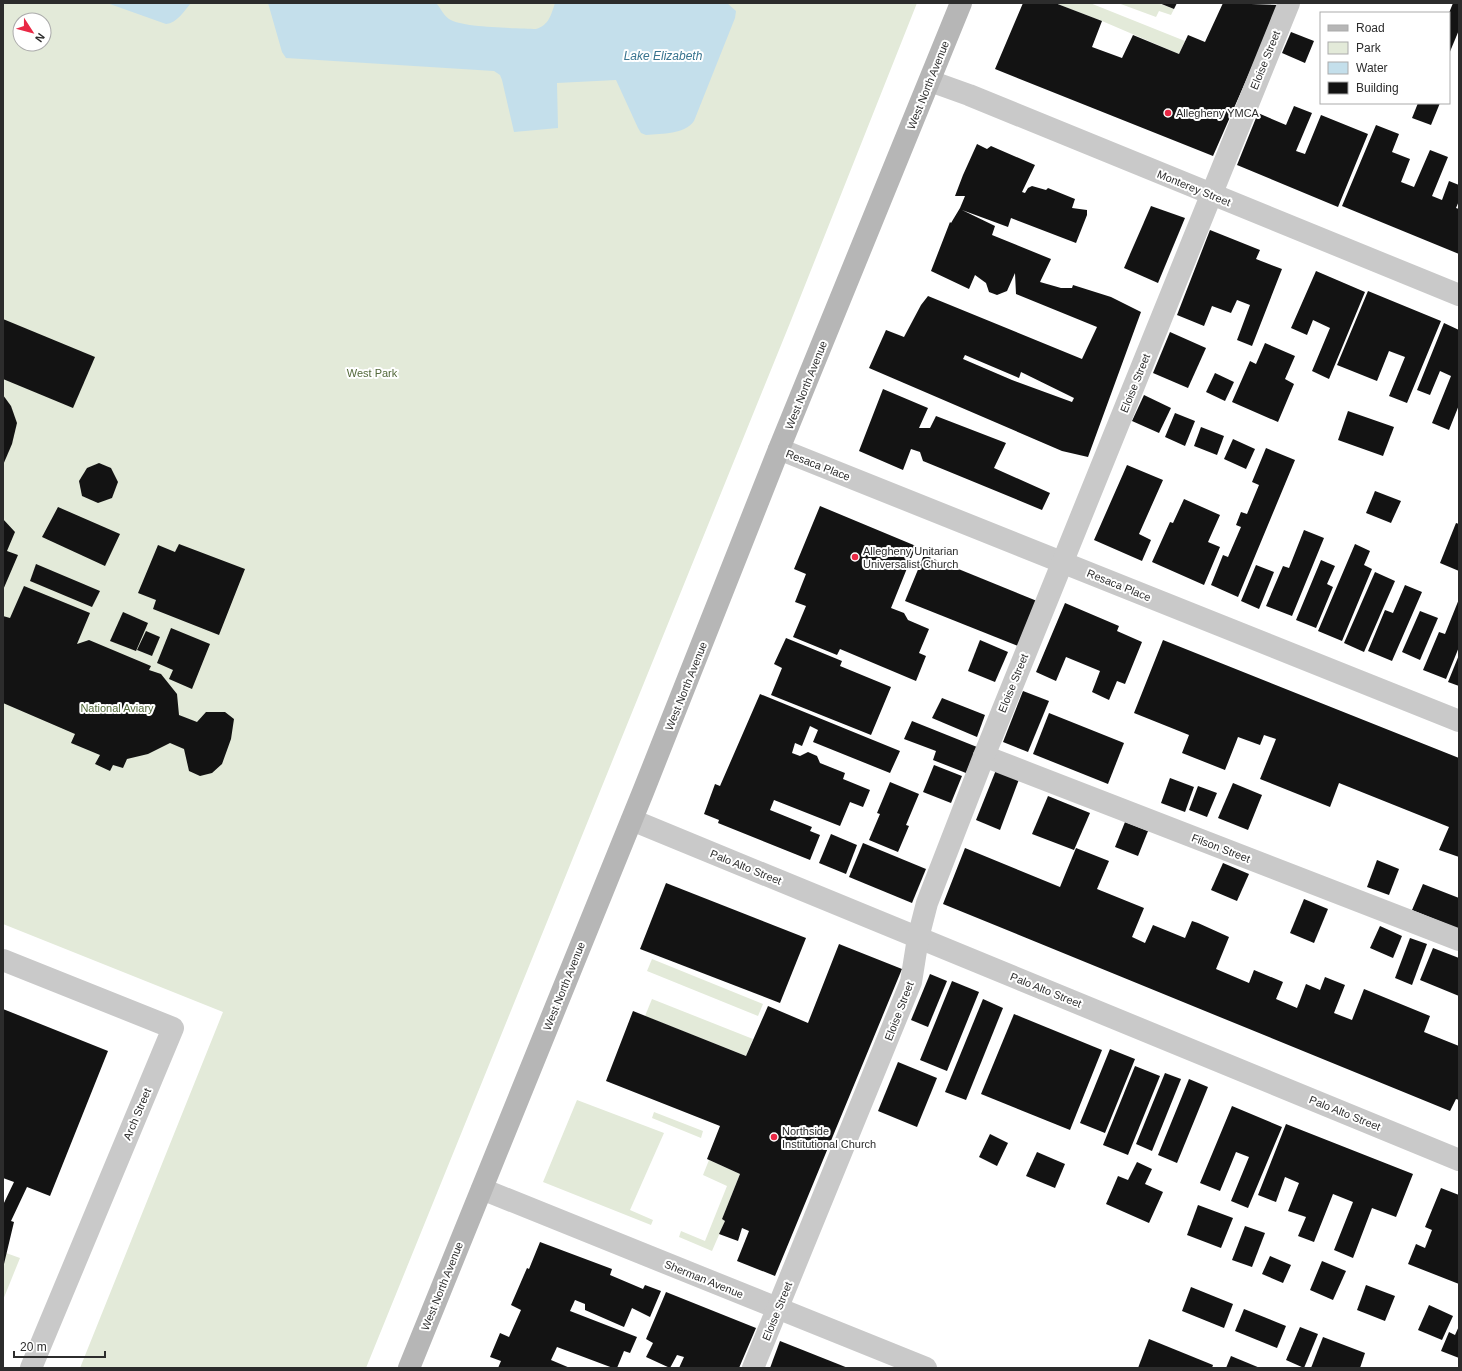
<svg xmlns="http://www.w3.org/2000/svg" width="1462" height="1371" font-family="Helvetica,sans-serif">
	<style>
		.green { fill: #e3ead9; fill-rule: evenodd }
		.water { fill: #c4dfeb }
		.building { fill: #131313; fill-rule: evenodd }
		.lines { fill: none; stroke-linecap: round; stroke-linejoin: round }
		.street { stroke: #c9c9c9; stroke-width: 22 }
		.secondary { stroke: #b6b6b6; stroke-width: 22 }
		.poi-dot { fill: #e92845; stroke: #fff; stroke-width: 1.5 }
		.labels { text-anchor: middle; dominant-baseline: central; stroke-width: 4; stroke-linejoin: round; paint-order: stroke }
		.street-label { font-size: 11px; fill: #2c2c2c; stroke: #fff }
		.poi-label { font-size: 11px; fill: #2c2c2c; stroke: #fff; text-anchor: start }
		.park-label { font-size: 11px; fill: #526839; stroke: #fff }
		.water-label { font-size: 12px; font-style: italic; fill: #39748f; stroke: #fff }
	</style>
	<rect width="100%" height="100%" fill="#fff"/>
	<!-- green -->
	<g class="green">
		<path d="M3,3H917L790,323L366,1368H80L223,1012L3,924ZM20,20H44V44H20Z"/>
		<path d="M1055,3H1090L1185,41L1179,54L1102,21Z"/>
		<path d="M1118,3H1158L1174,9L1171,15L1159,11L1156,17Z"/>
		<path d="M652,959L763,1004L758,1016L647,971Z"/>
		<path d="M652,999L753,1039L746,1056L645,1016Z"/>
		<path d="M577,1100L664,1133L630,1210L653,1220L651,1225L543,1182Z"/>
		<path d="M654,1112L703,1131L701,1138L652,1118Z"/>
		<path d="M709,1160L740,1174L722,1219L725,1221L712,1251L679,1237L681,1231L705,1241L727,1186L703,1175Z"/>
		<path d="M6,1253L20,1258L3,1300V1267Z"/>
	</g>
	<!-- water -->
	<g class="water">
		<path d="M107,3H191C184,11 177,23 166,24Z"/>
		<path d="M268,3H436C441,8 443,15 449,19C461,28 519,28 536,29C549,25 551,15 555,3H727L736,11L735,18L694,121C684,135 663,133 646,135L641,133L638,128L616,80L557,83L558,128L514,132L502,80L500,75L494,71L286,58L282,52Z"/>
	</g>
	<!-- building -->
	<g class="building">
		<path d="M1023,3H1055L1102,21L1092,47L1122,58L1133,35L1179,54L1188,35L1205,42L1223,3L1279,5L1213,156L995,69Z"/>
		<path d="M1159,3H1177L1174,9Z"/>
		<path d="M1453,3H1459V30L1449,54V13Z"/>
		<path d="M1291,32L1314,41L1305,63L1282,53Z"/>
		<path d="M1418,103H1440L1431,125L1412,118Z"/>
		<path d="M1294,106L1312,113L1296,151L1305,154L1321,115L1368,134L1338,207L1237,165L1258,113L1286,125Z"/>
		<path d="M1376,125L1399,134L1392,152L1410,159L1401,182L1414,187L1430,150L1448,157L1432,196L1442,200L1449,181L1459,185V201L1456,208L1459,209V254L1342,206Z"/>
		<path d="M977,144L987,149L991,146L1035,165L1022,192L1025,193L1028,188L1032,186L1046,190L1048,188L1075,199L1072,208L1087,210V215L1076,243L1011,218L1008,227L962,210L995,226L992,235L1051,259L1040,282L1061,288H1072L1073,285L1111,297L1141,312L1088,457L1062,451L869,368L886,330L904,337L921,305L928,296L1082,359L1097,327L1016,294L1015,273L1007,291L997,295L989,292L986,283L975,275L969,289L931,271L950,222L951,223L960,208L965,196H955L963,175ZM965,355L1019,378L1021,372L1074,398L1072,402L1012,380L963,359Z"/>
		<path d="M1151,206L1185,218L1158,283L1124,268Z"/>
		<path d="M1210,230L1260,250L1256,259L1282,269L1252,346L1237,340L1250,305L1237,300L1231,313L1212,306L1204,326L1177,315Z"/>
		<path d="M1316,271L1365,292L1329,379L1312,371L1330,328L1313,320L1307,335L1291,328Z"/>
		<path d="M1368,291L1441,321L1407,403L1389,396L1405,357L1389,351L1377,381L1337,365Z"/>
		<path d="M3,319L95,357L73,408L3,379Z"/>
		<path d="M1444,323L1459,330V405L1449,430L1432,423L1451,376L1440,371L1430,395L1417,390Z"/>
		<path d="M1170,332L1206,348L1188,388L1153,373Z"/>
		<path d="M1265,343L1295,356L1285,379L1294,384L1278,422L1232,402L1250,361L1256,364Z"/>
		<path d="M1215,373L1234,382L1225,401L1206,392Z"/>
		<path d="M883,389L928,408L919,428H930L936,416L1006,443L994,468L1050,493L1042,510L923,461L920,452L911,449L903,470L859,451Z"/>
		<path d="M3,395L11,406L17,423L12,444L3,465Z"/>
		<path d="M1144,395L1171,408L1159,433L1132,421Z"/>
		<path d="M1348,411L1394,427L1383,456L1338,440Z"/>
		<path d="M1175,413L1195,421L1185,446L1165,437Z"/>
		<path d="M1201,427L1224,436L1217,455L1194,446Z"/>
		<path d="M1233,439L1255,449L1246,469L1224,459Z"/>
		<path d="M1266,448L1295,460L1238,597L1211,585L1223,555L1228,557L1241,527L1236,525L1241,512L1247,514L1259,485L1252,482Z"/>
		<path d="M99,463L111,468L118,482L112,498L98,503L82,496L79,481L87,468Z"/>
		<path d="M1127,465L1163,480L1139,534L1151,540L1142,561L1094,540Z"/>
		<path d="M1375,491L1401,501L1391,523L1366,513Z"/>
		<path d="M1184,499L1220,515L1208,542L1220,547L1204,585L1152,562L1170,522L1173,523Z"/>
		<path d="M820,506L916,546L891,608L904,613L908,620L929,629L919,653L926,656L916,681L840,649L837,655L793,637L806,606L795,602L806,574L794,569Z"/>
		<path d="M58,507L120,534L105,566L42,537Z"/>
		<path d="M3,519L15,532L7,551L18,555L3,590Z"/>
		<path d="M1456,523L1459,524V571L1440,563Z"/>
		<path d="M1304,530L1324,538L1292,616L1266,606L1283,566L1289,568Z"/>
		<path d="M179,544L245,569L219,635L153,609L156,600L138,593L158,545L175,552Z"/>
		<path d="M1355,544L1370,551L1364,565L1372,569L1342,641L1318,631Z"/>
		<path d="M924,555L1037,601L1018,646L905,601Z"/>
		<path d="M1321,560L1335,566L1327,584L1333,587L1316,628L1296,620Z"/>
		<path d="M36,564L100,591L92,607L30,581Z"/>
		<path d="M1256,565L1274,572L1259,609L1241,601Z"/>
		<path d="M1375,572L1395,581L1364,652L1344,643Z"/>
		<path d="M1405,585L1422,592L1392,661L1368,651L1385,610L1393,613Z"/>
		<path d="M24,586L90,613L77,644L89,640L151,666L149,670L161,674L177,694L179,715L197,722L206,712H225L234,719L231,739L222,764L212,773L200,776L189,771L184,749L170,743L148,754L127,759L123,768L113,765L110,771L95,764L100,755L71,743L75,734L3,703V616L10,618Z"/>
		<path d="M1459,599V647L1446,679L1423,670L1439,632L1445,634Z"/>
		<path d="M1065,603L1119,626L1117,631L1142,642L1125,684L1117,681L1109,700L1092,692L1100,671L1066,657L1056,681L1036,672Z"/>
		<path d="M1420,611L1438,618L1420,660L1402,652Z"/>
		<path d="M123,612L148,623L136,651L110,641Z"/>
		<path d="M171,628L210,644L192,689L169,679L173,670L157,663Z"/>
		<path d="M146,631L160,637L152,656L137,650Z"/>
		<path d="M786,638L842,661L840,666L891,687L871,735L771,695L782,668L774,664Z"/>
		<path d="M980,640L1008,652L995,682L968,671Z"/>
		<path d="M1163,640L1459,758V857L1439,850L1449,827L1339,783L1330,807L1260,779L1276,739L1264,735L1260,745L1238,737L1225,770L1182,753L1189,735L1134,713Z"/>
		<path d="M1459,655V686L1448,682Z"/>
		<path d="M1023,691L1049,701L1028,752L1003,742Z"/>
		<path d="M760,694L900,751L890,773L813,742L818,730L810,726L802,746L795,743L792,753L800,756L808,752L817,756L820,763L845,773L843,779L870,790L863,807L850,802L840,826L774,800L770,810L812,827L810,831L820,835L810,860L718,823L719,820L704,814L715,784L720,786Z"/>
		<path d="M942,698L985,715L977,737L932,718Z"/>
		<path d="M1049,713L1124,743L1108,784L1033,754Z"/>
		<path d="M912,721L977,747L966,773L933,760L936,751L904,739Z"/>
		<path d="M934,765L962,776L951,803L923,792Z"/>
		<path d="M998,765L1021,774L1000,830L976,820Z"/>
		<path d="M1170,778L1194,787L1185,812L1161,803Z"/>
		<path d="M890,782L919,794L906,825L909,826L898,852L869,840L880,814L877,813Z"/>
		<path d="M1233,783L1262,795L1248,830L1218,818Z"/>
		<path d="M1198,786L1217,793L1207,817L1189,810Z"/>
		<path d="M1048,796L1090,813L1074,850L1032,834Z"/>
		<path d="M1125,822L1148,831L1138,856L1115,847Z"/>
		<path d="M831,834L857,845L846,874L819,863Z"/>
		<path d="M863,843L926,869L912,903L849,877Z"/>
		<path d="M965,848L1060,887L1076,848L1109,861L1097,889L1144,908L1132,937L1145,943L1153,925L1185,938L1192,921L1198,923L1229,937L1216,969L1249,983L1254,970L1283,982L1276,999L1297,1008L1306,984L1320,990L1325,977L1345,985L1334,1013L1352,1020L1364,989L1430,1016L1424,1032L1459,1046V1100L1456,1099L1450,1111L943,904Z"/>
		<path d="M1377,860L1399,869L1389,895L1367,887Z"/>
		<path d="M1223,863L1249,874L1237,901L1211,890Z"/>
		<path d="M666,883L806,938L780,1003L640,949Z"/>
		<path d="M1423,884L1459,898V929L1412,910Z"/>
		<path d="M1304,899L1328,909L1314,943L1290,933Z"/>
		<path d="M1380,926L1402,936L1393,958L1370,948Z"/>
		<path d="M1410,938L1427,944L1412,985L1395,978Z"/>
		<path d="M839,944L902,969L775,1276L737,1261L749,1231L742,1228L738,1241L719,1234L725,1221L722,1219L740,1174L707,1159L720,1126L606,1081L633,1011L746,1056L768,1006L808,1023Z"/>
		<path d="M1433,948L1459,958V996L1420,980Z"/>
		<path d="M930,974L947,981L928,1027L911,1020Z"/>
		<path d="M952,981L979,992L947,1071L920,1060Z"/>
		<path d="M983,999L1003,1008L966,1100L945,1092Z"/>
		<path d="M3,1009L108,1051L50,1196L27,1187L11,1221L14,1222L4,1264L3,1205L14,1182L3,1178Z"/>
		<path d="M1014,1014L1102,1050L1070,1130L981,1094Z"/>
		<path d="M1110,1049L1135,1059L1105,1133L1080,1123Z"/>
		<path d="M898,1062L937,1078L917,1127L878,1111Z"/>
		<path d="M1135,1066L1160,1076L1128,1155L1103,1145Z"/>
		<path d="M1165,1073L1181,1079L1152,1151L1136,1144Z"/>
		<path d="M1189,1079L1208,1087L1177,1163L1158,1155Z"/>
		<path d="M1232,1106L1282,1127L1248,1208L1231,1201L1249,1157L1236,1152L1220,1191L1200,1183Z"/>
		<path d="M1286,1124L1413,1174L1396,1217L1372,1208L1353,1258L1334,1250L1353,1202L1333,1194L1314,1242L1298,1236L1306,1217L1288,1211L1299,1183L1285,1177L1276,1202L1258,1195Z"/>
		<path d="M990,1134L1008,1143L997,1166L979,1157Z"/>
		<path d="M1037,1152L1065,1164L1055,1188L1026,1176Z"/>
		<path d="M1137,1162L1152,1169L1145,1184L1163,1192L1149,1223L1106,1204L1118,1176L1128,1180Z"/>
		<path d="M1441,1188L1459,1195V1284L1408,1264L1416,1244L1425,1248L1432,1230L1425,1227Z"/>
		<path d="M1198,1205L1233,1218L1221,1248L1187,1235Z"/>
		<path d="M1245,1226L1265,1233L1252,1267L1232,1260Z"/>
		<path d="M540,1242L612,1269L610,1275L643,1289L645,1285L661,1291L650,1317L632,1308L624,1327L585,1310V1304L575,1300L570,1311L637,1337L630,1353L624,1351L617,1368H613L557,1347L551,1360L570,1368H498L501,1361L490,1357L500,1333L509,1337L521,1310L511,1305L527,1268L529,1269Z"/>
		<path d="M1270,1256L1291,1265L1283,1283L1262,1274Z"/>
		<path d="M1322,1261L1346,1271L1333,1300L1310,1290Z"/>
		<path d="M1366,1285L1395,1296L1385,1321L1357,1310Z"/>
		<path d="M1191,1287L1233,1304L1224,1328L1182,1311Z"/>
		<path d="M666,1292L756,1328L739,1368H679L684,1357L677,1355L670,1368L646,1357L653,1343L646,1339Z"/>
		<path d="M1429,1305L1453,1316L1442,1340L1418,1330Z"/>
		<path d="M1244,1309L1286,1326L1277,1348L1235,1331Z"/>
		<path d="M1459,1326V1358L1441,1351L1449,1332L1455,1335Z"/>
		<path d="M1300,1327L1318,1334L1304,1368L1286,1360Z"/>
		<path d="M1323,1337L1365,1353L1360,1368H1311Z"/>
		<path d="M1149,1339L1213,1365L1212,1368H1138Z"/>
		<path d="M780,1341L848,1368H770Z"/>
		<path d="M1231,1356L1260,1368H1226Z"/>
	</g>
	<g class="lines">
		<!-- street -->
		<g class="street">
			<path d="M930,81L969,95L1459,295"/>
			<path d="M779,449L1459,721"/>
			<path d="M984,756L1459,940"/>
			<path d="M632,820L1459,1160"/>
			<path d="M3,960L173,1028L31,1368"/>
			<path d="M482,1189L926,1368"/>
			<path d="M753,1368L911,982L918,938L927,903L984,756L1289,3"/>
		</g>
		<!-- secondary -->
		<path class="secondary" d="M409,1368L643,792L779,449L961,3"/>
	</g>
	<!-- markers -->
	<g class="poi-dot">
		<circle cx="1168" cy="113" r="4"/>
		<circle cx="855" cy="557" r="4"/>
		<circle cx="774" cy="1137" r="4"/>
	</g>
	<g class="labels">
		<!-- street labels -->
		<g class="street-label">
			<text transform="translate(1265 60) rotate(-68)">Eloise Street</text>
			<text transform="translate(928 85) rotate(-68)">West North Avenue</text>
			<text transform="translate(1194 188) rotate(22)">Monterey Street</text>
			<text transform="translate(1135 383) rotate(-68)">Eloise Street</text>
			<text transform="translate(806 385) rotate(-68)">West North Avenue</text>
			<text transform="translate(818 465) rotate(21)">Resaca Place</text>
			<text transform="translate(1119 585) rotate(22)">Resaca Place</text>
			<text transform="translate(1013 683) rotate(-68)">Eloise Street</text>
			<text transform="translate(686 686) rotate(-68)">West North Avenue</text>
			<text transform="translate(1221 848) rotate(21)">Filson Street</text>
			<text transform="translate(746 867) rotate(22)">Palo Alto Street</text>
			<text transform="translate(564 986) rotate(-68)">West North Avenue</text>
			<text transform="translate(1046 990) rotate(22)">Palo Alto Street</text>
			<text transform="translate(899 1011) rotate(-69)">Eloise Street</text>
			<text transform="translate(1345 1113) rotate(22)">Palo Alto Street</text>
			<text transform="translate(137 1114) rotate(-67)">Arch Street</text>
			<text transform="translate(704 1279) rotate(22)">Sherman Avenue</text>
			<text transform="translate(442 1286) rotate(-68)">West North Avenue</text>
			<text transform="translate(777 1311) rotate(-68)">Eloise Street</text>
		</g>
		<!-- poi labels -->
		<g class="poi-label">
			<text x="1176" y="113">Allegheny YMCA</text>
			<text x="863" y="551">Allegheny Unitarian<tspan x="863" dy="13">Universalist Church</tspan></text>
			<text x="782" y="1131">Northside<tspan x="782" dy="13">Institutional Church</tspan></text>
		</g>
		<!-- park labels -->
		<g class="park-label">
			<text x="372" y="373">West Park</text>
			<text x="117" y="708">National Aviary</text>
		</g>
		<!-- water labels -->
		<g class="water-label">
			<text x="663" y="56">Lake Elizabeth</text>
		</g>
	</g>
	<!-- border -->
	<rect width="1462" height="1371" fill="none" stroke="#2c2c2c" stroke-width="8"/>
	<!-- legend -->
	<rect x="1320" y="12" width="130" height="92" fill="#ffffff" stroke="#ababab"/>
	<rect x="1328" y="25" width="20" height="6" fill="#b6b6b6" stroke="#ababab"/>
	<text x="1356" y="32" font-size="12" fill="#2c2c2c">Road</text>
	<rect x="1328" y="42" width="20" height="12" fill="#e3ead9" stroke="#ababab"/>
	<text x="1356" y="52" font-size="12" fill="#2c2c2c">Park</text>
	<rect x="1328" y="62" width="20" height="12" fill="#c4dfeb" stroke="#ababab"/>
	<text x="1356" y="72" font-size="12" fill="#2c2c2c">Water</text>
	<rect x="1328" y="82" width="20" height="12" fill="#131313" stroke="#ababab"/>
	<text x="1356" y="92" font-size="12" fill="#2c2c2c">Building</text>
	<!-- north arrow -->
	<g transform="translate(32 32) rotate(126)"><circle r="19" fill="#ffffff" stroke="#ababab"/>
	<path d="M0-3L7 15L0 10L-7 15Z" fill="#e92845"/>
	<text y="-6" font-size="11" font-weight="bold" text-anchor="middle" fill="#2c2c2c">N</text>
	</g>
	<!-- scale -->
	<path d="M14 1351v6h91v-6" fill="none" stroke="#2c2c2c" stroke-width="2"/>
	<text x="20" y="1351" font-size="12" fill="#2c2c2c" stroke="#ffffff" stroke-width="3" paint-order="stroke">20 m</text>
</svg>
